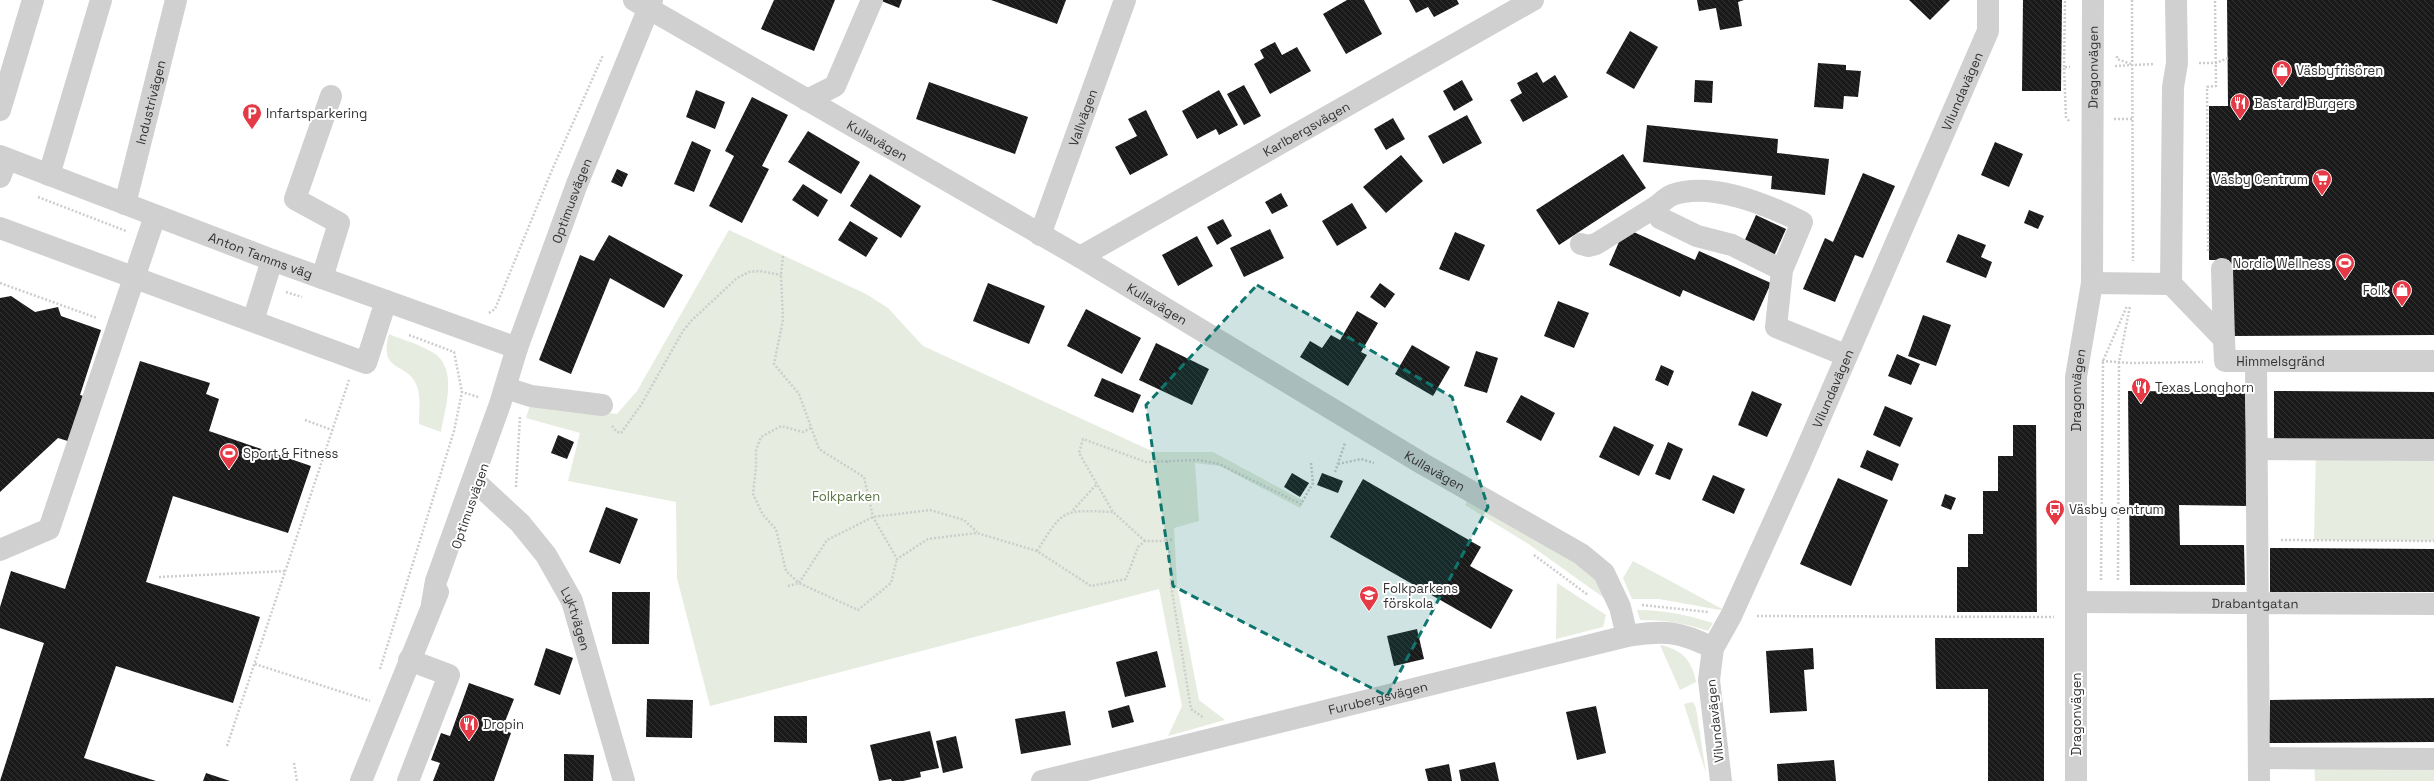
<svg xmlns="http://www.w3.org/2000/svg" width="2434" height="781" font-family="'Space Grotesk',sans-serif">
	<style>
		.green { fill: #e6ecdf }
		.building { fill: url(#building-back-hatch) }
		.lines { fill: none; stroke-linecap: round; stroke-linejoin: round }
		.path { stroke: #cdcdcd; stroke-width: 2.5; stroke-dasharray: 2 2; stroke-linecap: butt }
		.minor { stroke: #d0d0d0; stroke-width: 22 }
		.marked { fill: #0f766e; fill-opacity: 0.2; stroke: #0f766e; stroke-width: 3; stroke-dasharray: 8 5; stroke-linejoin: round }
		.labels { text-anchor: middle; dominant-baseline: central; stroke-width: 4; stroke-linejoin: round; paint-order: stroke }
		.street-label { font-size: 13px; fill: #333; stroke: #fff }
		.poi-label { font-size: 13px; fill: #333; stroke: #fff; text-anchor: start }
		.park-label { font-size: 13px; fill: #56703f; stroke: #fff }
	</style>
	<defs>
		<pattern id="building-back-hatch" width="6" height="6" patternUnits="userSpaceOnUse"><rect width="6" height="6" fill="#1a1a1a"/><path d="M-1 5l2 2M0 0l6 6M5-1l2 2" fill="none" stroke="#333"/></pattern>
	</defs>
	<rect width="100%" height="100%" fill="#fff"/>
	<!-- green -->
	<g class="green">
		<path d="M729,230L866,294L888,308L923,346L1154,452H1213L1304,501L1300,508L1220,466L1195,463L1199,521L1174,528L1177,585L1199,700L1225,720L1168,736L1182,706L1159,589L710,706L677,578L676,502L568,481L580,433L526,418L530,405L617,414L637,391Z"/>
		<path d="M389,334C403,340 419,344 432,352C459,367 445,408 441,432L419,424C419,412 421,398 417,386C408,361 378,374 389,334Z"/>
		<path d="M2316,450H2434V541L2314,540Z"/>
		<path d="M1468,500L1574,560L1600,583L1607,600L1530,545L1465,505Z"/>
		<path d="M1633,561L1726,611L1659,599H1632L1623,578Z"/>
		<path d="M1557,583L1606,615L1603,627L1556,639Z"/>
		<path d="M1637,610C1664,610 1687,615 1713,623L1708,631C1685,623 1664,620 1640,620Z"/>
		<path d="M1660,645C1681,649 1692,660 1696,682L1680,690Z"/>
		<path d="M1693,702L1696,708L1706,773L1684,704Z"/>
		<path d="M2434,758V781H2315L2314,759Z"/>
	</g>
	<!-- building -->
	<g class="building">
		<path d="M774,0H835L814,51L761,29Z"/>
		<path d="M879,0H902L899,8Z"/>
		<path d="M991,0H1066L1057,24Z"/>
		<path d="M1347,0H1364L1382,34L1346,54L1323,14Z"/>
		<path d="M1409,0H1457L1459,4L1434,17L1428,7L1416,13Z"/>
		<path d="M1697,0H1744L1738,2L1742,26L1720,30L1716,8L1699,11Z"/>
		<path d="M1909,0H1950L1930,20Z"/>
		<path d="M2023,0H2062L2061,91H2022Z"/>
		<path d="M2227,0H2434V335L2229,336V260H2209V106H2228Z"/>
		<path d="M1630,31L1658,47L1634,89L1606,73Z"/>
		<path d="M1275,42L1282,55L1297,47L1311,71L1270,94L1254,64L1264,58L1260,50Z"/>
		<path d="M1818,63L1846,65V70L1861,71L1858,97L1844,96L1843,109L1814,107Z"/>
		<path d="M1537,72L1543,83L1555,75L1568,97L1523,122L1510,100L1522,93L1517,83Z"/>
		<path d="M1462,80L1473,100L1454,111L1443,91Z"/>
		<path d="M1695,80L1713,81L1712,103L1694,102Z"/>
		<path d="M929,82L1028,117L1015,154L916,119Z"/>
		<path d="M1244,85L1261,116L1244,125L1227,94Z"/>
		<path d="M696,90L725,102L715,129L686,117Z"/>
		<path d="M1219,90L1238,125L1219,135L1216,129L1197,139L1182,111Z"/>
		<path d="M752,97L788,115L762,166L769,169L742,223L709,206L734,156L725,151Z"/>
		<path d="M1146,110L1168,155L1130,175L1115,147L1137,136L1128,119Z"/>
		<path d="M1467,115L1482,143L1443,164L1428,136Z"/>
		<path d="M1393,118L1405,139L1386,150L1374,129Z"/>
		<path d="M1647,125L1778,139L1777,153L1829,159L1825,195L1771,189L1772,176L1643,162Z"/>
		<path d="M808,131L860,162L841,194L788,162Z"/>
		<path d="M692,141L711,150L694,192L674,184Z"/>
		<path d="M1995,142L2023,154L2009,187L1981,175Z"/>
		<path d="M1623,154L1646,188L1559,245L1536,210Z"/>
		<path d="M1401,155L1423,181L1386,213L1363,187Z"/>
		<path d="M617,169L628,174L622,187L611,182Z"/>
		<path d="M1863,173L1895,186L1863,258L1855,255L1835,302L1803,289L1825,238L1833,242Z"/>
		<path d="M870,174L921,206L901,238L850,206Z"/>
		<path d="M803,184L828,200L818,217L792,200Z"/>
		<path d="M1281,193L1288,206L1272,214L1265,202Z"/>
		<path d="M1352,203L1367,228L1337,246L1322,221Z"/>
		<path d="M2029,210L2044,216L2038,229L2024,223Z"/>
		<path d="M1756,215L1786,229L1774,256L1744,242Z"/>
		<path d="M1223,219L1232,236L1217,245L1207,227Z"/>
		<path d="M850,221L878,238L866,257L838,240Z"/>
		<path d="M1625,228L1695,260L1699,251L1771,283L1754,321L1683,290L1680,297L1609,265Z"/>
		<path d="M1270,229L1284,258L1244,277L1230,248Z"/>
		<path d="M1455,232L1485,245L1469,281L1439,269Z"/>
		<path d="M1958,234L1986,245L1981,257L1992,262L1986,278L1946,262Z"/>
		<path d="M609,235L683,275L664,308L610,278L571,374L539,360L580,255L594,261Z"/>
		<path d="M1197,236L1213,266L1178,286L1162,255Z"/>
		<path d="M988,283L1045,306L1029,344L973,321Z"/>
		<path d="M1380,283L1395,294L1385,308L1370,297Z"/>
		<path d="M11,296L35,312L58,307L61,316L101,330L80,395L87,397L71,442L58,438L0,492V298Z"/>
		<path d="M1558,301L1589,313L1574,348L1544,336Z"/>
		<path d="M1086,309L1141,338L1122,374L1067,346Z"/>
		<path d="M1357,311L1378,323L1361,352L1367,355L1348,386L1300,357L1310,341L1322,348L1331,335L1340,340Z"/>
		<path d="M1923,315L1951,325L1936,366L1908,356Z"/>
		<path d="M1156,343L1209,369L1192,405L1139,380Z"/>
		<path d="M1412,345L1450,367L1433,396L1395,374Z"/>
		<path d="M1476,351L1498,358L1487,393L1464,386Z"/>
		<path d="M1897,354L1920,364L1911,385L1888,376Z"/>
		<path d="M140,361L210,383L206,394L219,399L209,431L311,466L288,533L173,496L146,582L260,617L233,703L116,666L84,758L156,781H0L44,643L0,628V607L11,571L65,589Z"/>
		<path d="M1661,365L1674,371L1668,386L1655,380Z"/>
		<path d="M1102,378L1141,395L1133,413L1094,396Z"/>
		<path d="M1752,391L1782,404L1767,437L1738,425Z"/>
		<path d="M2128,391L2245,392L2248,506L2179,505L2180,545H2244L2245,585H2130Z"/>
		<path d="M2274,391L2434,392V442L2274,441Z"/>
		<path d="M1521,395L1555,413L1541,441L1506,422Z"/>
		<path d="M1885,406L1913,418L1900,447L1873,435Z"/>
		<path d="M2013,425H2036L2037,612H1957V567H1968V534H1983V491H1998V456H2013Z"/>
		<path d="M1614,426L1654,445L1639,476L1599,457Z"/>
		<path d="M558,435L574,442L567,459L551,453Z"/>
		<path d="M1668,442L1683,449L1670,480L1655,474Z"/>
		<path d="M1867,450L1899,464L1892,481L1860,467Z"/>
		<path d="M1292,473L1309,483L1300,497L1284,487Z"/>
		<path d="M1322,473L1343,481L1338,493L1317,485Z"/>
		<path d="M1713,475L1745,489L1734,514L1702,500Z"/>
		<path d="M1838,478L1888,500L1851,586L1800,564Z"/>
		<path d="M1363,479L1481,547L1470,566L1513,590L1491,629L1330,537Z"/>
		<path d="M1945,494L1956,498L1951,510L1941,506Z"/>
		<path d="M606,507L638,519L620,564L589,552Z"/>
		<path d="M2270,548L2434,549V592H2270Z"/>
		<path d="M612,592H650L649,644H612Z"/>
		<path d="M1417,629L1424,659L1394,666L1387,636Z"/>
		<path d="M1935,638H2044V781H1988V689H1936Z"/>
		<path d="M546,648L573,658L560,695L534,685Z"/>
		<path d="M1813,648L1814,669L1804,670L1807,711L1770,713L1766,651Z"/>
		<path d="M1157,651L1166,687L1125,697L1116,662Z"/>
		<path d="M469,683L514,699L502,729L511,733L494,781H433L440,763L431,760L441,733L450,736Z"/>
		<path d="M2434,698V742L2269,743L2270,700Z"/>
		<path d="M647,699L693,700L692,738L646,737Z"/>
		<path d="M1129,705L1134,722L1112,728L1108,711Z"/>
		<path d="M1596,706L1606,753L1577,760L1566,712Z"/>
		<path d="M1065,711L1071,745L1021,754L1015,719Z"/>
		<path d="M774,716H807V743L774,742Z"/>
		<path d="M930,731L939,768L920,772L921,777L903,781H892L891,779L879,781L870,745Z"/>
		<path d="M956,736L963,768L943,773L936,741Z"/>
		<path d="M564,754L594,755L593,781H564Z"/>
		<path d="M1834,760L1836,781H1778L1777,764Z"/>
		<path d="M1495,762L1499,781H1461L1459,770Z"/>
		<path d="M1449,764L1452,781H1428L1425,769Z"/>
		<path d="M206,773L230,781H203Z"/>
	</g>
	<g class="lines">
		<!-- path -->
		<g class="path">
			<path d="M2132,0L2133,261"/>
			<path d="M2117,56V59L2131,64"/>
			<path d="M2199,63H2216L2228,58"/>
			<path d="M2115,66L2154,64"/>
			<path d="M2064,67L2065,0"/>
			<path d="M2114,119H2133"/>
			<path d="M2069,121L2066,117L2064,67H2070"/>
			<path d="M38,197L126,231"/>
			<path d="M2208,251L2207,87L2216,86L2215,0"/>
			<path d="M783,256L781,275L783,320L774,364L799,394L819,449L864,477L873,517L897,559L928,539L977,533L1037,551L1091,586L1126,579L1138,547L1145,541H1165L1170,553L1171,585L1191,709L1204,718"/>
			<path d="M0,283L97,318"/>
			<path d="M286,292L302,297"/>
			<path d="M489,313L495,309L552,170L603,55"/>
			<path d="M409,335L454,352L462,392"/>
			<path d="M2102,361L2131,363L2203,362"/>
			<path d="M305,420L332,430"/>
			<path d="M612,426L617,432L621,433L641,405L683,331L691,321L737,278L749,272L760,271L781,275"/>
			<path d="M811,428L803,432L781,426L761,437L756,450V466L753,494L763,515L776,529L786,571L799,583L827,540L873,517L930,510L964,520L977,532"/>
			<path d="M1167,461V465"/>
			<path d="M1338,464L1361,459L1374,463"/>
			<path d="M1335,472L1345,443"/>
			<path d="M516,487L520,417"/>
			<path d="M1073,510L1097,484"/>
			<path d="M1165,530V541L1174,539"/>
			<path d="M2281,540L2434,541"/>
			<path d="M1145,541L1113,512L1079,453L1083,439L1146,462L1199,460L1219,464L1301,504L1313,483L1311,463"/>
			<path d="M1037,551C1064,508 1062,510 1113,512"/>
			<path d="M1534,555L1588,595"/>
			<path d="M159,577L286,571"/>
			<path d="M2101,580L2103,361L2127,306"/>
			<path d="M2118,580L2119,362L2130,306"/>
			<path d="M788,586L799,583L858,610L891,583L897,559"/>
			<path d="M1642,605L1708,612"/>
			<path d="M1757,616L2054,617"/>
			<path d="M255,664L370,701"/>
			<path d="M380,669L454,431L462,392L478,397"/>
			<path d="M227,746L349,380"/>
			<path d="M294,763L297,781"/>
		</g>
		<!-- minor -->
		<g class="minor">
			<path id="s1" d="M634,0L1080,257L1423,464L1581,554L1604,573L1620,607L1627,636"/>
			<path d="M807,100L835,86L872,0"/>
			<path d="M0,110L33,0"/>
			<path id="s2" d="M0,156L272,260L517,348"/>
			<path d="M49,175L101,0"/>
			<path d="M0,177L7,159"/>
			<path id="s3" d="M125,204L176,0"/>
			<path d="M0,228L366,363L386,301"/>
			<path id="s4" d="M1040,235L1125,0"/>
			<path d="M1581,244L1588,246L1596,244L1657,206"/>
			<path id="s5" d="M1080,257L1533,0"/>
			<path d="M2222,269L2224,339"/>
			<path d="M1782,270L1802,222C1768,205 1710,181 1672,195C1667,197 1662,202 1657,206L1660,218L1697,236L1732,245L1782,270L1776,327L1845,355"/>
			<path d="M322,278L339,223L295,199L331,96"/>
			<path d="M2092,283L2171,284L2173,87L2177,63L2176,0"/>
			<path id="s6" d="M2171,284L2224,339L2225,361H2434"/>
			<path d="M253,321L272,260"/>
			<path d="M2256,361L2259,781"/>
			<path d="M506,388L531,396L602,405"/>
			<path d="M2257,449L2434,450"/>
			<path id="s7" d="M479,485L520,523L546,555L572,601L624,781"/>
			<path d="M0,550L49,529L155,216"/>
			<path id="s8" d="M2076,602L2434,604"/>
			<path id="s9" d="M432,604L436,581L500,404L517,348L577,184L652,0"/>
			<path d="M2259,758L2434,759"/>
			<path d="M361,781L438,592"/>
			<path d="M408,781L449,675L409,660"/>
			<path id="s10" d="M1042,781L1627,636C1665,630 1679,631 1713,648"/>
			<path id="s11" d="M1721,781L1709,680L1713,648L1731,616L1799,466L1988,31V0"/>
			<path id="s12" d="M2076,781V377L2092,283L2093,0"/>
		</g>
	</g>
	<!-- marked area -->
	<path class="marked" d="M1257,285L1452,397L1488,507L1387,696L1173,586L1146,405Z"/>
	<!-- icons -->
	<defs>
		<symbol id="shop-pin" viewBox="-11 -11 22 30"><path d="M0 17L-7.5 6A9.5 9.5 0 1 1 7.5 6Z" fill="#e63946" stroke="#fff"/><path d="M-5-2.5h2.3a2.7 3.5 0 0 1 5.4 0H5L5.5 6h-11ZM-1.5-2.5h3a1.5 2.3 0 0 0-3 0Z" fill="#fff"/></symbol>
		<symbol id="restaurant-pin" viewBox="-11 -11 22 30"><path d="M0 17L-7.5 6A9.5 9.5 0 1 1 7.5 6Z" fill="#e63946" stroke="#fff"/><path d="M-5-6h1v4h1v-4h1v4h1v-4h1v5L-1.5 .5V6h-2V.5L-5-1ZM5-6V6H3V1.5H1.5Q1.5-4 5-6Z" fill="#fff"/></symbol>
		<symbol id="parking-pin" viewBox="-11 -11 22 30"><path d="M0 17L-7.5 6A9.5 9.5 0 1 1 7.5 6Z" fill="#e63946" stroke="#fff"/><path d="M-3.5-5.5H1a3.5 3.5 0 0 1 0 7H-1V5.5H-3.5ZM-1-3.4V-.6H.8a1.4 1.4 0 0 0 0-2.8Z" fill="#fff"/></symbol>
		<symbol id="supermarket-pin" viewBox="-11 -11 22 30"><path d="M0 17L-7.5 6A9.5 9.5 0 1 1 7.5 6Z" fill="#e63946" stroke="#fff"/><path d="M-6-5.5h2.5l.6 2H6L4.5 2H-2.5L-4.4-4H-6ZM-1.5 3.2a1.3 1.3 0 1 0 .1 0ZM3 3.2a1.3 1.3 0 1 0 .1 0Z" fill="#fff"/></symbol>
		<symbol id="stadium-pin" viewBox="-11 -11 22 30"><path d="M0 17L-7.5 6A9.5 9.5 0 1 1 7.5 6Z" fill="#e63946" stroke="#fff"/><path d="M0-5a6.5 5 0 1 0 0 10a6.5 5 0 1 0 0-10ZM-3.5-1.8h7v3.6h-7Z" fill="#fff"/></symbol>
		<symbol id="bus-pin" viewBox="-11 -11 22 30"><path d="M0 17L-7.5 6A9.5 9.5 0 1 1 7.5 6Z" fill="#e63946" stroke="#fff"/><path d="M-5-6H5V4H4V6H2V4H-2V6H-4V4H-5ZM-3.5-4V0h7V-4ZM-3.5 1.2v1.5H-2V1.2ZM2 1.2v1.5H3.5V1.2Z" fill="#fff"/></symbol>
		<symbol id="school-pin" viewBox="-11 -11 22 30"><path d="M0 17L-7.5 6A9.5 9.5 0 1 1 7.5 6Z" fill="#e63946" stroke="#fff"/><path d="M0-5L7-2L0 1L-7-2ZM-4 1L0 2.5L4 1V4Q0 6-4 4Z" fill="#fff"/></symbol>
	</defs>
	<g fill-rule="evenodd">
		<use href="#shop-pin" x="2271" y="59" width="22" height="30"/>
		<use href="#restaurant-pin" x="2229" y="92" width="22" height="30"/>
		<use href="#parking-pin" x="241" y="102" width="22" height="30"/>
		<use href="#supermarket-pin" x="2311" y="168" width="22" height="30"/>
		<use href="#stadium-pin" x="2334" y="252" width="22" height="30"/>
		<use href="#shop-pin" x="2391" y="279" width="22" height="30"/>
		<use href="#restaurant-pin" x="2130" y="376" width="22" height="30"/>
		<use href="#stadium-pin" x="218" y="442" width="22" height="30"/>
		<use href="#bus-pin" x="2044" y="498" width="22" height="30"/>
		<use href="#school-pin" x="1358" y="584" width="22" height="30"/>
		<use href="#restaurant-pin" x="458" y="713" width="22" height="30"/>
	</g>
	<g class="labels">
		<!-- street labels -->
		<g class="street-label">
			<text stroke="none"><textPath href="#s12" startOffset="715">Dragonvägen</textPath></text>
			<text stroke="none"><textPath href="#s11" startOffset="744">Vilundavägen</textPath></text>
			<text stroke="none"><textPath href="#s3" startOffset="105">Industrivägen</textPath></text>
			<text stroke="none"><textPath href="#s4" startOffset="125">Vallvägen</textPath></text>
			<text stroke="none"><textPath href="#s5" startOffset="260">Karlbergsvägen</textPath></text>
			<text stroke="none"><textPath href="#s1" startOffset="281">Kullavägen</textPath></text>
			<text stroke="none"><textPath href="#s9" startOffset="427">Optimusvägen</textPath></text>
			<text stroke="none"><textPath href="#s2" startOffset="279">Anton Tamms väg</textPath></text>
			<text stroke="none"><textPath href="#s1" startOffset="605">Kullavägen</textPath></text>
			<text stroke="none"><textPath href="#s6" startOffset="154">Himmelsgränd</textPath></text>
			<text stroke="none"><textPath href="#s11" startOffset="420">Vilundavägen</textPath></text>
			<text stroke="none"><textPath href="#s12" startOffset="391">Dragonvägen</textPath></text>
			<text stroke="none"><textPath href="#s1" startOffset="929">Kullavägen</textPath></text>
			<text transform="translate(470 506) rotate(-71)">Optimusvägen</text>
			<text stroke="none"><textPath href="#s8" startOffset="179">Drabantgatan</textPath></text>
			<text stroke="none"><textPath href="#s7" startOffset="168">Lyktvägen</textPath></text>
			<text stroke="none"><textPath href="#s10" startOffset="346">Furubergsvägen</textPath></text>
			<text transform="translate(2076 714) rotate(-90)">Dragonvägen</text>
			<text transform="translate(1715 721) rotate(-96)">Vilundavägen</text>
		</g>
		<!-- poi labels -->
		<g class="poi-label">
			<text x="2296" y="70">Väsbyfrisören</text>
			<text x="2254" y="103">Bastard Burgers</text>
			<text x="266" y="113">Infartsparkering</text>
			<text x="2308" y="179" text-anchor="end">Väsby Centrum</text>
			<text x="2331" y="263" text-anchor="end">Nordic Wellness</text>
			<text x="2388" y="290" text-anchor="end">Folk</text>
			<text x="2155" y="387">Texas Longhorn</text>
			<text x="243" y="453">Sport &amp; Fitness</text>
			<text x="2069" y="509">Väsby centrum</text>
			<text x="1383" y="588">Folkparkens<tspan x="1383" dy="15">förskola</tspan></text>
			<text x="483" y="724">Dropin</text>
		</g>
		<!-- park labels -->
		<g class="park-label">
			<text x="846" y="496">Folkparken</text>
		</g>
	</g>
</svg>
